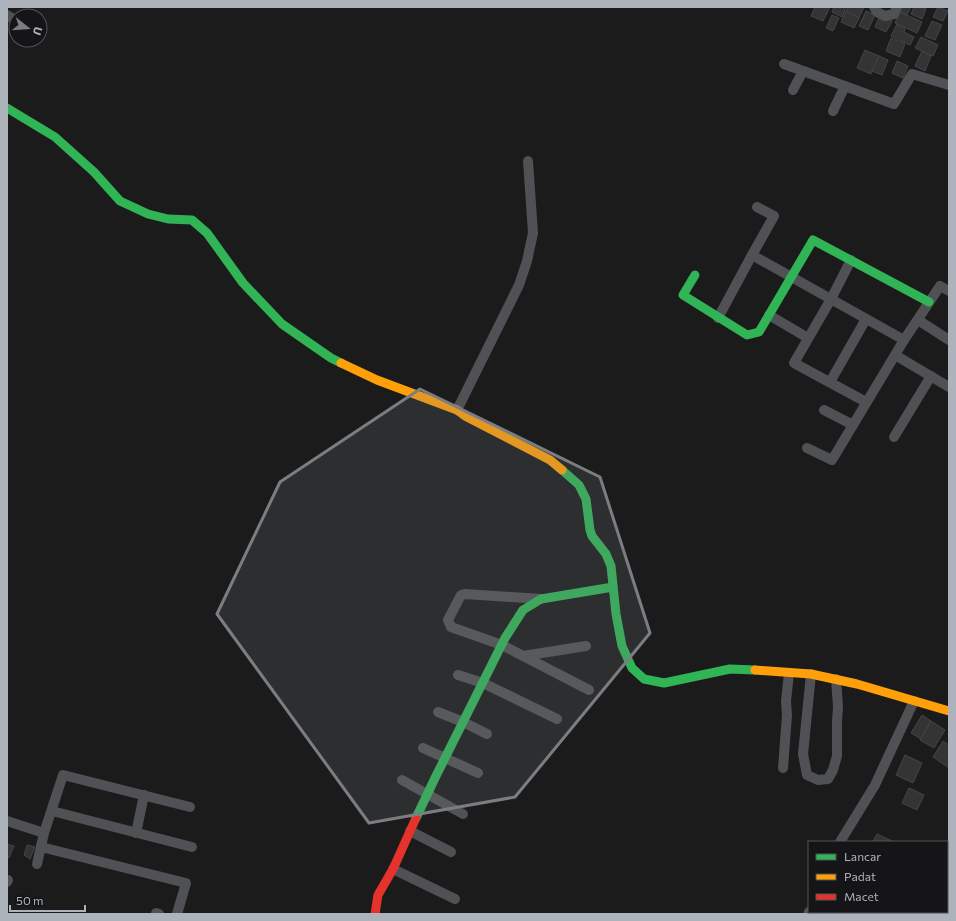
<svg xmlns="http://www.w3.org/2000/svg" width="956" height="921" font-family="Commissioner,sans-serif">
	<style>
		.building { fill: #343435; stroke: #434547 }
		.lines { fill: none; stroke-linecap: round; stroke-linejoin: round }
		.street { stroke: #4f5154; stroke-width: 10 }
		.fast { stroke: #30b455; stroke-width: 9 }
		.slow { stroke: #ff9f0a; stroke-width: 9 }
		.jam { stroke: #e5322d; stroke-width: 9 }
		.marked { fill: #7a7e83; fill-opacity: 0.2; stroke: #7a7e83; stroke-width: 3; stroke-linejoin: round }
	</style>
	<rect width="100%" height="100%" fill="#1b1b1b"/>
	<!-- building -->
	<g class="building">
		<path d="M815,7H830L823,21L811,16Z"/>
		<path d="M834,7H846L842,17L832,12Z"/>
		<path d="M848,7H864L859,18L846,12Z"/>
		<path d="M902,7H911L907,15L900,11Z"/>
		<path d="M914,7H922L926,9L922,19L911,14Z"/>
		<path d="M938,7L948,11L943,21L933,17Z"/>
		<path d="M846,11L859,18L854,28L841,22Z"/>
		<path d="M866,11L875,15L868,30L859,26Z"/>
		<path d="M900,12L922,22L917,33L895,23Z"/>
		<path d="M832,15L839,18L833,31L826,28Z"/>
		<path d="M880,15L892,21L886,32L875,27Z"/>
		<path d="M932,21L942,25L935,40L925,36Z"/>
		<path d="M897,24L905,28L904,32L914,37L910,45L891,36Z"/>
		<path d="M921,37L938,45L933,56L915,48Z"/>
		<path d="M891,38L905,44L900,57L886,51Z"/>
		<path d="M865,50L879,56L871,74L857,68Z"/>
		<path d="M922,51L931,56L925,71L915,66Z"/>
		<path d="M879,56L888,60L882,75L872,71Z"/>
		<path d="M897,61L908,66L903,78L892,73Z"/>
		<path d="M922,715L931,721L921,739L911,733Z"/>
		<path d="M931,721L945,730L934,748L920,740Z"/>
		<path d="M943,741L949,745V768L933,757Z"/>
		<path d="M905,755L922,763L913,783L896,775Z"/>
		<path d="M909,788L924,795L917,810L902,803Z"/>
		<path d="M877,834L892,841V842H873Z"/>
		<path d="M7,844L14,846L9,858L7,856Z"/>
		<path d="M27,845L35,847L30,859L24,855Z"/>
	</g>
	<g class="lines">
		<!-- street -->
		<g class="street">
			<path d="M874,7L877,12L885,16L894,14L897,7"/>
			<path d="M7,15L16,21"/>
			<path d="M784,64L894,104L912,74L949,85"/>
			<path d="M793,90L803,71"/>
			<path d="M833,111L845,86"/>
			<path d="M757,207L774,216L752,255L904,340L940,286L949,291"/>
			<path d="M851,260L831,299L794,363L866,402"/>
			<path d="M769,315L808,338"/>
			<path d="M718,318L752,255"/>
			<path d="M918,320L949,340"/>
			<path d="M895,355L949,387"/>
			<path d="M830,382L866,319"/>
			<path d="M457,410L519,285L527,261L533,233L528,161"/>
			<path d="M824,410L853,425"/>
			<path d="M894,437L931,376"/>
			<path d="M807,448L832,460L904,340"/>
			<path d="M541,599L465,594L461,595L448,620L451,627L502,645L589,690"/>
			<path d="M523,656L586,646"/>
			<path d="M811,674L803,754L807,775L818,780L828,779L833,770L837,756V721L838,707L836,679"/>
			<path d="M458,675L483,683L557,719"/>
			<path d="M438,712L463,722L487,734"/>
			<path d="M423,748L478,773"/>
			<path d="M783,768L787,715L786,701L789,673"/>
			<path d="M402,780L463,814"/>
			<path d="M52,811L192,847"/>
			<path d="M7,821L44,833"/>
			<path d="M410,831L451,852"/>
			<path d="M136,833L144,795"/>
			<path d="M840,842L875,785L914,701"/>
			<path d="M41,847L186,883L177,914"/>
			<path d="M37,864L44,833L63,775L190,807"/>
			<path d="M393,869L455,899"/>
			<path d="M7,882L8,880"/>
			<path d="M156,913L159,914"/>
			<path d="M808,914L809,912"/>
		</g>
		<!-- fast -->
		<g class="fast">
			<path d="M7,108L55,137L94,172L120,201L148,214L168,219L192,220L207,233L243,283L282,324L331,358L341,363"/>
			<path d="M695,275L683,295L747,335L759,332L813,240L929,302"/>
			<path d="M562,470L579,485L586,499L590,530L592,536L606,554L611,566L616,614L622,646L632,668L644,679L664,683L730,669L755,670"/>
			<path d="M416,818L435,778L505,638L523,610L541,599L613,587"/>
		</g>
		<!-- slow -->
		<g class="slow">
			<path d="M341,363L377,380L457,410L465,416L550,460L562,470"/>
			<path d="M755,670L811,674L857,684L949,711"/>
		</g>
		<!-- jam -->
		<path class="jam" d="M375,914L378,895L393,869L416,818"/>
	</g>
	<!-- marked area -->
	<path class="marked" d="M420,389L600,477L650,633L515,797L369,823L217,614L280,482Z"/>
	<!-- border -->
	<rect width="956" height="921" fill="none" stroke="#adb3bb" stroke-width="16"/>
	<!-- legend -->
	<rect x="808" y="841" width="140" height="72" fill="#151517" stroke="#525459"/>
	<rect x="816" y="854" width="20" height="6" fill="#30b455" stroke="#525459"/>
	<text x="844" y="861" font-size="12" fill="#adb3bb">Lancar</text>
	<rect x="816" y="874" width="20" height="6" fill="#ff9f0a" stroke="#525459"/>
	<text x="844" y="881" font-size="12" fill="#adb3bb">Padat</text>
	<rect x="816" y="894" width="20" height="6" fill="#e5322d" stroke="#525459"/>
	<text x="844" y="901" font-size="12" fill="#adb3bb">Macet</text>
	<!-- north arrow -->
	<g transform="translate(28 28) rotate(107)"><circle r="19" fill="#151517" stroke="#525459"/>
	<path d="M0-3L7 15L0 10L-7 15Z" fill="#7a7e83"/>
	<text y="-6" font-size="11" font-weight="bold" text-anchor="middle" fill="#adb3bb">U</text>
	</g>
	<!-- scale -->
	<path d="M10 905v6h75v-6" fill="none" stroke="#adb3bb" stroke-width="2"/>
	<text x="16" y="905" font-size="12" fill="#adb3bb" stroke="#151517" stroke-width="3" paint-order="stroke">50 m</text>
</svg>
